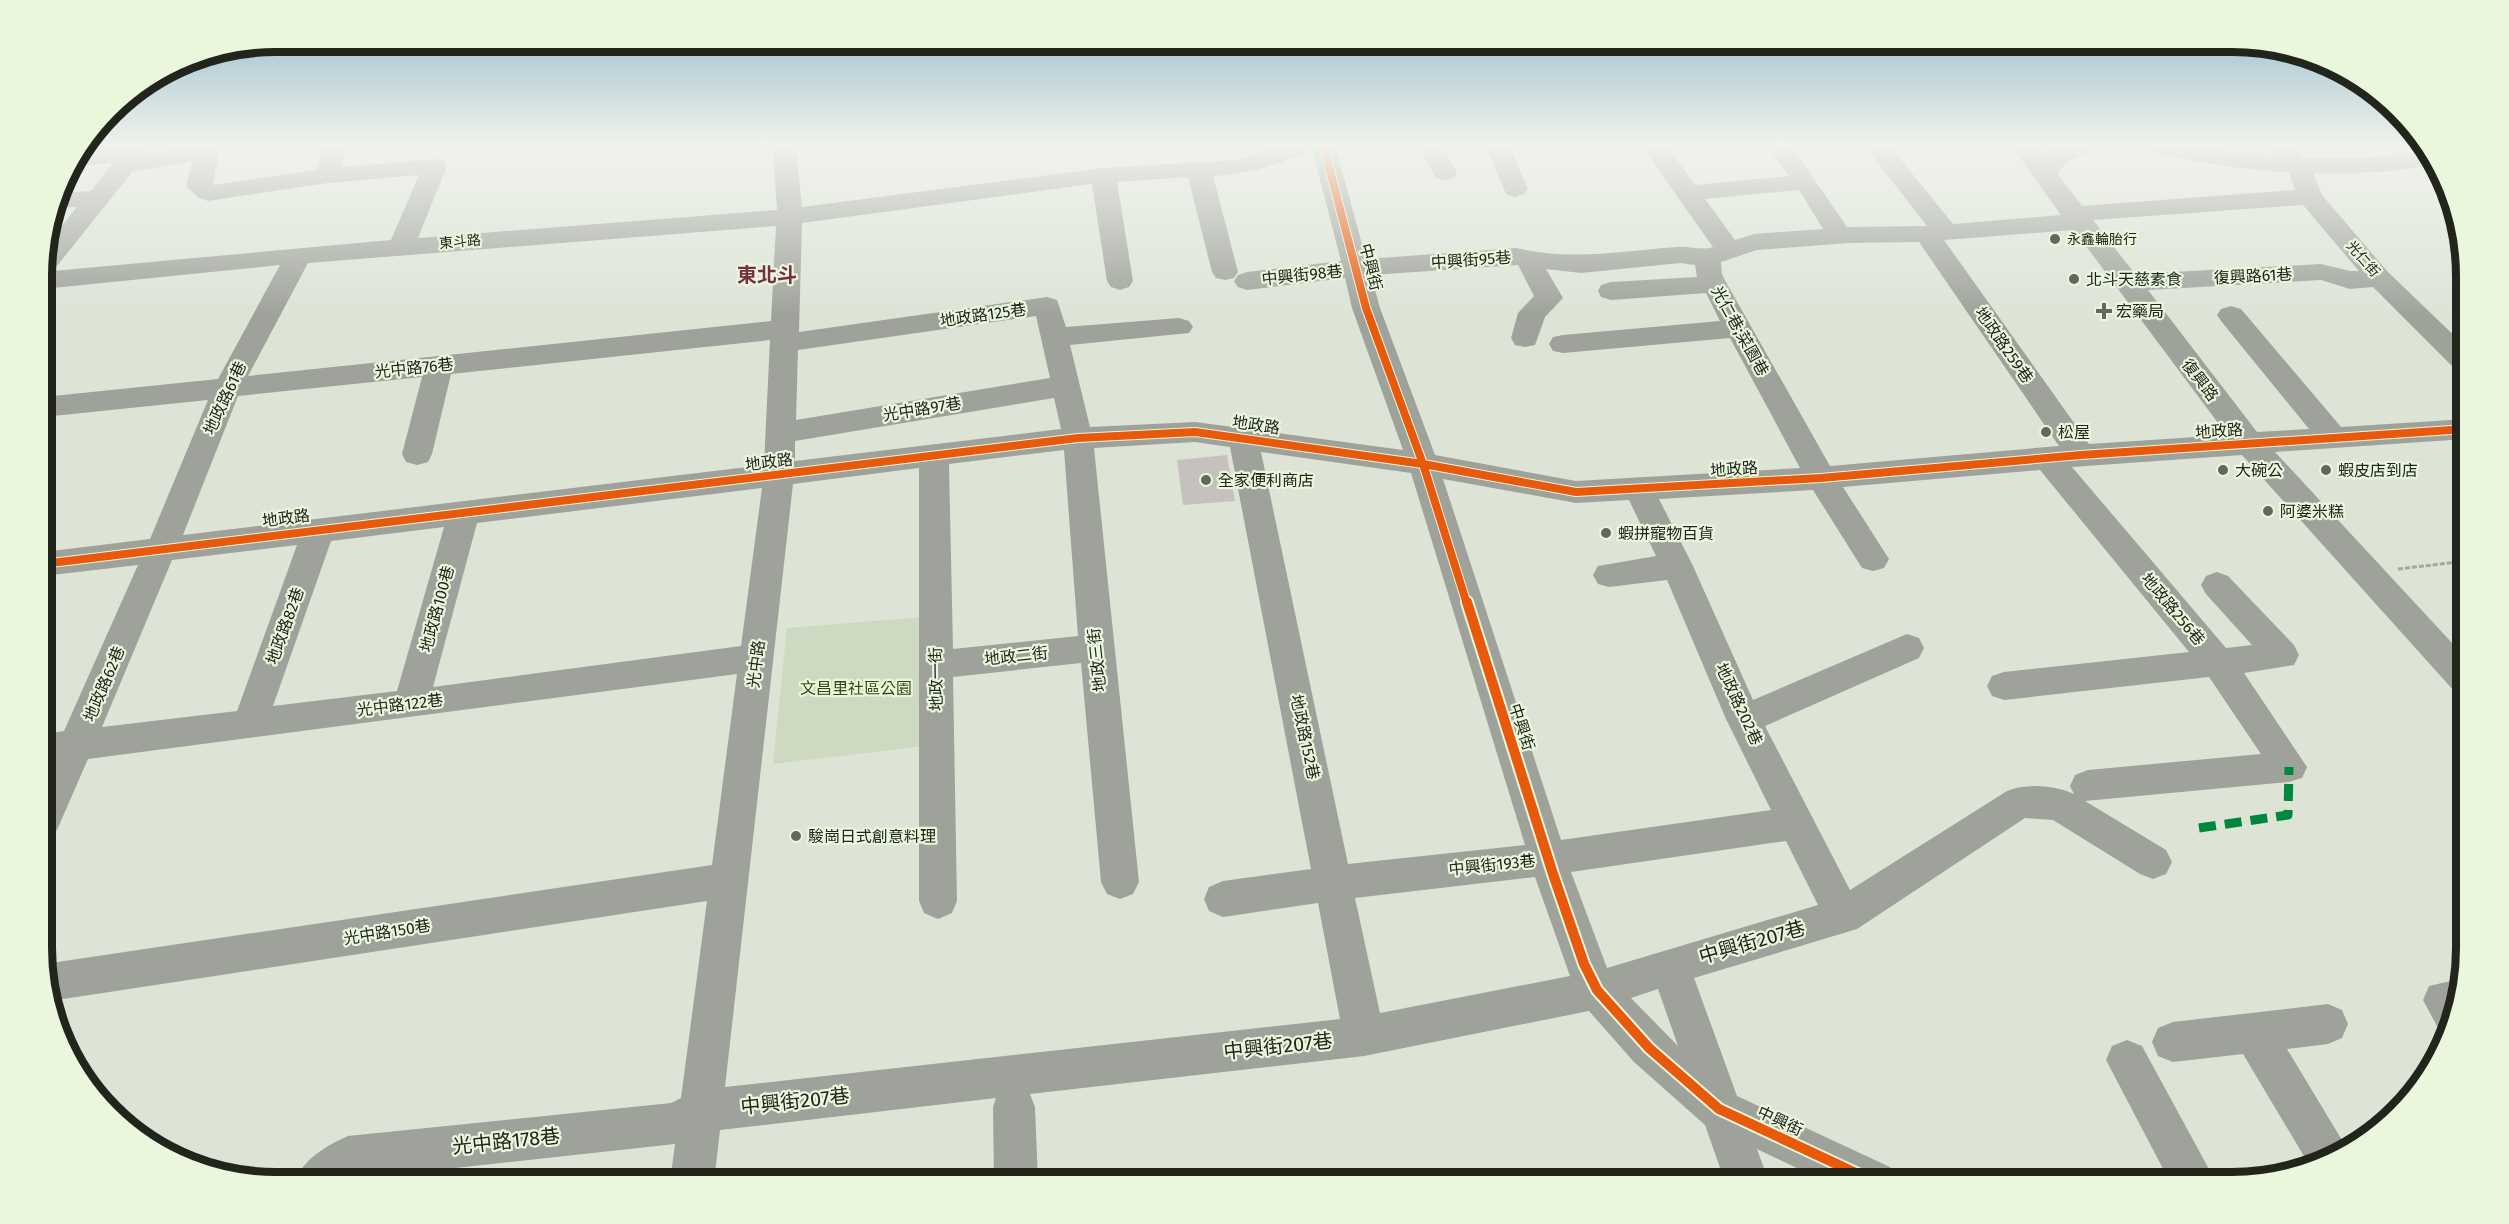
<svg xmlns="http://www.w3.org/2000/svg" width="2509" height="1224" font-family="'Fira Sans','Noto Sans TC',sans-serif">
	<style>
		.green { fill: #cdd9c0 }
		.building { fill: #c5c2bd }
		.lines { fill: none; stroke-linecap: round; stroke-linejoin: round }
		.path { stroke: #a4a7a0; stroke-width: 3; stroke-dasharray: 5 2; stroke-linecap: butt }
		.minor { fill: #9fa29b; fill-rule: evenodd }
		.major { fill: #a1a49a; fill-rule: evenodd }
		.quiet { stroke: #00873e; stroke-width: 9; stroke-dasharray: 17 9; stroke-linecap: butt }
		.cycleway-far1-casing { stroke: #eaf7dd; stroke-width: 10 }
		.cycleway-casing { stroke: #eaf7dd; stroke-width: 14 }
		.cycleway-far1 { stroke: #e8590c; stroke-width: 8 }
		.cycleway { stroke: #e8590c; stroke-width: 10 }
		.poi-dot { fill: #63685d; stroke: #eaf7dd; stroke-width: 2 }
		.labels { text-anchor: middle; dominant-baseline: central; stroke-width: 4.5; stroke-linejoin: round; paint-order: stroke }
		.far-poi-label { font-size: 14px; fill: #21251c; stroke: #eaf7dd; text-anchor: start }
		.far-street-label { font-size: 14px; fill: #21251c; stroke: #eaf7dd }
		.street-label { font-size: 16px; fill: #21251c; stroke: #eaf7dd }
		.poi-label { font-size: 16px; fill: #21251c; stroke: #eaf7dd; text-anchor: start }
		.park-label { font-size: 16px; fill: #344815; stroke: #eaf7dd }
		.quarter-label { font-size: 20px; font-weight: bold; fill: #763044; stroke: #eaf7dd }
		.near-street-label { font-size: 20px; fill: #21251c; stroke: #eaf7dd }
		.rim { fill: none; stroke: #21251c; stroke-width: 8 }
	</style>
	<rect width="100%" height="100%" fill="#dde4d6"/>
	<!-- green -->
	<path class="green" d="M925,617V746L773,764L787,628Z"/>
	<!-- building -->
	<path class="building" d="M1227,455L1235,501L1183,505L1177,460Z"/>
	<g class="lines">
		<!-- path -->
		<path class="path" d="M2398,569L2466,561"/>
		<!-- minor -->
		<g class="minor">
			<path d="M129,144H147L150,149L146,155L203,144L216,146L219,151L213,185L317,170L323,144H347L342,167L435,159L444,161L447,166L418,238L777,210L772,144H796L802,207L1103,168L1236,160L1285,144H1335L1366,259L1516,248C1571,261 1621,251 1677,247C1689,246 1701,251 1713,247L1640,144H1665L1695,185L1789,176L1768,148L1770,144H1790L1847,227L1927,226L1863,144H1888L1953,224L2061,215L2010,144H2035L2044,156C2055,140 2081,144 2098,144C2088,159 2070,153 2058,174L2082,206L2295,190L2287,167L2266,144H2292L2310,165L2322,195L2388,272L2465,346V371L2455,369L2373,287L2350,289L2321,280L2148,290L2257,432L2309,429L2221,321L2217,315L2221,309L2231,306L2241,309L2341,427L2466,419V439L2275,452L2466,658V695L2454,691L2242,455L2072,467L2226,648L2252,645L2206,594L2201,585L2206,576L2217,572L2228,576L2294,645L2299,655L2294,665L2244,673L2307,767L2302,778L2289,782L2085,801L2166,850L2172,862L2166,874L2153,879L2140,874L2053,820L2025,818L1857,929L1694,978L1737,1096L1890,1167L1897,1182H1826L1757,1149L1769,1182H1725L1705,1125L1634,1062L1589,1011L1364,1056L1030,1094L1035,1107L1038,1182H994L993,1107L996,1098L720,1130L714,1182H670L675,1144L356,1179L352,1182H294C304,1159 325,1146 348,1136L671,1103L681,1098L707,901L50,1001L44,979V964L712,865L737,674L88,759L57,830L44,835V778L50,763L44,764V734L64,731L138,565L43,576V552L150,539L208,400L43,417V397L218,379L280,265L43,289C42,244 50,241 77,207L57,208L61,193L91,191L113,163L70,167L81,153ZM1312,149L1341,261L1247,272L1238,275L1234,281L1238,287L1247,290L1345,278L1352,308L1403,450L1195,422L1090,427L1070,345L1189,333L1193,327L1189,321L1179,318L1066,327L1057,300L1047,297L799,332L802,223L1092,184L1107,281L1111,287L1120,290L1129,287L1133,281L1117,182L1188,177L1212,272L1216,278L1225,280L1234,278L1238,272L1213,176C1247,174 1282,165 1312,149ZM192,161L186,186L199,198L208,201L328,183L419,175L391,240L53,271L132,172ZM1799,190L1823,229L1754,234L1735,240L1705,199ZM2303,205L2359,271H2350L2321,264L2135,274L2093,220ZM776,226L771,321L248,376L308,263ZM2074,230L2227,435L2089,444L1944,240ZM1919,242L2059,446L1830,466L1727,284L1722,274L1721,262L1757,250L1848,243ZM1680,263L1695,265L1697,277L1611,282L1601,285L1598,291L1601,297L1611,300L1706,293L1720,321L1563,335L1553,337L1549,344L1553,351L1563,353L1730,338L1800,468L1576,481L1435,455L1380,308L1371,275L1518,265L1534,296L1518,313L1511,338L1515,345L1525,347L1535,345L1545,317L1563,298L1546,269L1581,273ZM1036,316L1050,378L796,420L798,350ZM770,340L764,465L183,535L238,396L422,377L402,454L406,462L417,465L428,462L432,454L451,374ZM1054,398L1061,429L795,461V441ZM1195,442L1230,447L1311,869L1223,881L1209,887L1204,899L1209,911L1223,917L1318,903L1340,1019L725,1087L793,484L919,468V901L924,913L938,919L952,913L957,901L953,677L1081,663L1101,882L1107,894L1120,899L1133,894L1139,882L1094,448ZM1064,450L1078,636L953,649L949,464ZM1261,452L1411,473L1525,845L1348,864ZM2040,470L2189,652L2004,672L1992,676L1987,686L1992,696L2004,700L2209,677L2261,754L2088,770L2075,775L2070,786L2074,794C2054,785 2027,783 2007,791L1850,890L1765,726L1919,658L1924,648L1919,638L1907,634L1753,700L1693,566L1659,499L1813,490L1862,568L1873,571L1884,568L1889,559L1843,487ZM1443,479L1576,503L1629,500L1656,556L1598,566L1593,575L1598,584L1609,587L1667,580L1726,719L1771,810L1561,840ZM762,488L741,646L433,687L477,523ZM444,527L397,691L273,706L331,541ZM297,545L237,711L102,727L172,560ZM1786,841L1818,905L1607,968L1571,872ZM1535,877L1570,976L1380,1013L1355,898ZM1658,989L1678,1046L1631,998Z"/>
			<path d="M1417,144H1441L1457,173L1454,178L1445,180L1436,178Z"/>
			<path d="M1485,144H1509L1528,189L1524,194L1515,197L1506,194Z"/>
			<path d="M2455,980L2459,981L2447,1032L2438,1028L2423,1000L2429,986Z"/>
			<path d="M2328,1004L2342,1010L2348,1024L2342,1038L2328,1044L2287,1049L2348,1150L2311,1168L2243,1054L2173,1062L2158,1056L2152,1042L2158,1028L2173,1022Z"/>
			<path d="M2127,1040L2142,1046L2216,1182H2170L2106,1060L2112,1046Z"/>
		</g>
		<!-- major -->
		<path class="major" d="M2136,144H2188L2243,153L2316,158H2363L2429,151L2434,165C2338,182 2234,173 2139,149Z"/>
		<!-- quiet -->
		<path class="quiet" d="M2199,828L2288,815L2289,767"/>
		<defs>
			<g id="cycleway-far1">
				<path d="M1323,144L1366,308L1423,464L1467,604"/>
				<path d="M43,564L1078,438L1195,432L1423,464L1576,492L1821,478L2081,455L2466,429"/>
			</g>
			<path id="cycleway" d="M1467,602L1553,874L1584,964L1597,990L1649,1048L1719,1109L1875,1182"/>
		</defs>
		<!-- cycleway-far1 casing -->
		<use href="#cycleway-far1" class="cycleway-far1-casing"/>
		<!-- cycleway casing -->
		<use href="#cycleway" class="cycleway-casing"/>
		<!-- cycleway-far1 -->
		<use href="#cycleway-far1" class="cycleway-far1"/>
		<!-- cycleway -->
		<use href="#cycleway" class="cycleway"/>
	</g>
	<!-- sky -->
	<linearGradient id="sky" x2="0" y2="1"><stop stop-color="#91b7cb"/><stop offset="0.46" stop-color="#f0f3ed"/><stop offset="1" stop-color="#f0f3ed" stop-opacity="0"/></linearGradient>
	<rect width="2509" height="316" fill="url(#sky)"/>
	<!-- markers -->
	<g class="poi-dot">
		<circle cx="2055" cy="239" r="6"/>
		<circle cx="2074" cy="279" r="6"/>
		<path d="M2101 302h6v6h6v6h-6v6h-6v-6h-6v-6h6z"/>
		<circle cx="2046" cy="432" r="6"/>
		<circle cx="2223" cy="470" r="6"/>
		<circle cx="2326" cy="470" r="6"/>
		<circle cx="1206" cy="480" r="6"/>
		<circle cx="2268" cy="511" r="6"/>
		<circle cx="1606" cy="533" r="6"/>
		<circle cx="796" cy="836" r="6"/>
	</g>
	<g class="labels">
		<!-- far-poi labels -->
		<g class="far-poi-label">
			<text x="2067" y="239">永鑫輪胎行</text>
		</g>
		<!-- far-street labels -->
		<g class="far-street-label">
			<text transform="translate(460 242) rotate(-5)">東斗路</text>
			<text transform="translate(2363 259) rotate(49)">光仁街</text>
		</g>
		<!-- street labels -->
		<g class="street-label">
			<text transform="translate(1471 260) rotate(-4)">中興街95巷</text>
			<text transform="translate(1371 267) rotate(76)">中興街</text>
			<text transform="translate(1302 275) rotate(-6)">中興街98巷</text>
			<text transform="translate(2253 276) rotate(-3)">復興路61巷</text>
			<text transform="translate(983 315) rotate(-8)">地政路125巷</text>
			<text transform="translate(1740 331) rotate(61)">光仁巷;菜園巷</text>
			<text transform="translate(2004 345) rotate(55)">地政路259巷</text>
			<text transform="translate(414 368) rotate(-6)">光中路76巷</text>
			<text transform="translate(2200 380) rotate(52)">復興路</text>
			<text transform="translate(225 398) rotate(-65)">地政路61巷</text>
			<text transform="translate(922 409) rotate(-9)">光中路97巷</text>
			<text transform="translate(1256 425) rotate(8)">地政路</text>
			<text transform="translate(2219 431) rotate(-4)">地政路</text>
			<text transform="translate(769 462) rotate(-7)">地政路</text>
			<text transform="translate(1734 469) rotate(-4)">地政路</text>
			<text transform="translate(286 518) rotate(-7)">地政路</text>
			<text transform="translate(437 609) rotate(-75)">地政路100巷</text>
			<text transform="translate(2173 609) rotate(50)">地政路256巷</text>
			<text transform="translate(285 626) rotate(-70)">地政路82巷</text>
			<text transform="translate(1016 656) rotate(-6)">地政二街</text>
			<text transform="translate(1097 660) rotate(-96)">地政三街</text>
			<text transform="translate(756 664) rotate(-83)">光中路</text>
			<text transform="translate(936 679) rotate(-91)">地政一街</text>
			<text transform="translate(104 684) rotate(-67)">地政路62巷</text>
			<text transform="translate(1739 704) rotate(65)">地政路202巷</text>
			<text transform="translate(400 705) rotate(-7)">光中路122巷</text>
			<text transform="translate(1522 727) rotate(72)">中興街</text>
			<text transform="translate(1305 737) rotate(78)">地政路152巷</text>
			<text transform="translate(1492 865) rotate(-6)">中興街193巷</text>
			<text transform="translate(387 932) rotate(-9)">光中路150巷</text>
			<text transform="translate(1780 1121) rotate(25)">中興街</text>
		</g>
		<!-- poi labels -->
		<g class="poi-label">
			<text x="2086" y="279">北斗天慈素食</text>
			<text x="2116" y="311">宏藥局</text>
			<text x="2058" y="432">松屋</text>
			<text x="2235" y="470">大碗公</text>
			<text x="2338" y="470">蝦皮店到店</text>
			<text x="1218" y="480">全家便利商店</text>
			<text x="2280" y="511">阿婆米糕</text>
			<text x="1618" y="533">蝦拼寵物百貨</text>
			<text x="808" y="836">駿崗日式創意料理</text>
		</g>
		<!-- park labels -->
		<g class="park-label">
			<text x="856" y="688">文昌里社區公園</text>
		</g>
		<!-- quarter labels -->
		<g class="quarter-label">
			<text x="767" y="275">東北斗</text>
		</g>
		<!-- near-street labels -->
		<g class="near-street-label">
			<text transform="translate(1752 942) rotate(-16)">中興街207巷</text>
			<text transform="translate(1278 1046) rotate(-6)">中興街207巷</text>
			<text transform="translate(795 1101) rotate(-6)">中興街207巷</text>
			<text transform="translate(506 1141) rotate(-6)">光中路178巷</text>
		</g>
	</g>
	<!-- crop -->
	<path d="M0 0H2509V1224H0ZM276 52H2232A224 224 0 0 1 2456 276V948A224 224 0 0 1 2232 1172H276A224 224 0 0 1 52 948V276A224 224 0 0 1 276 52Z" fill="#eaf7dd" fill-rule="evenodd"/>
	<path class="rim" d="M276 52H2232A224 224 0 0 1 2456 276V948A224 224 0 0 1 2232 1172H276A224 224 0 0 1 52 948V276A224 224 0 0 1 276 52Z"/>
</svg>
